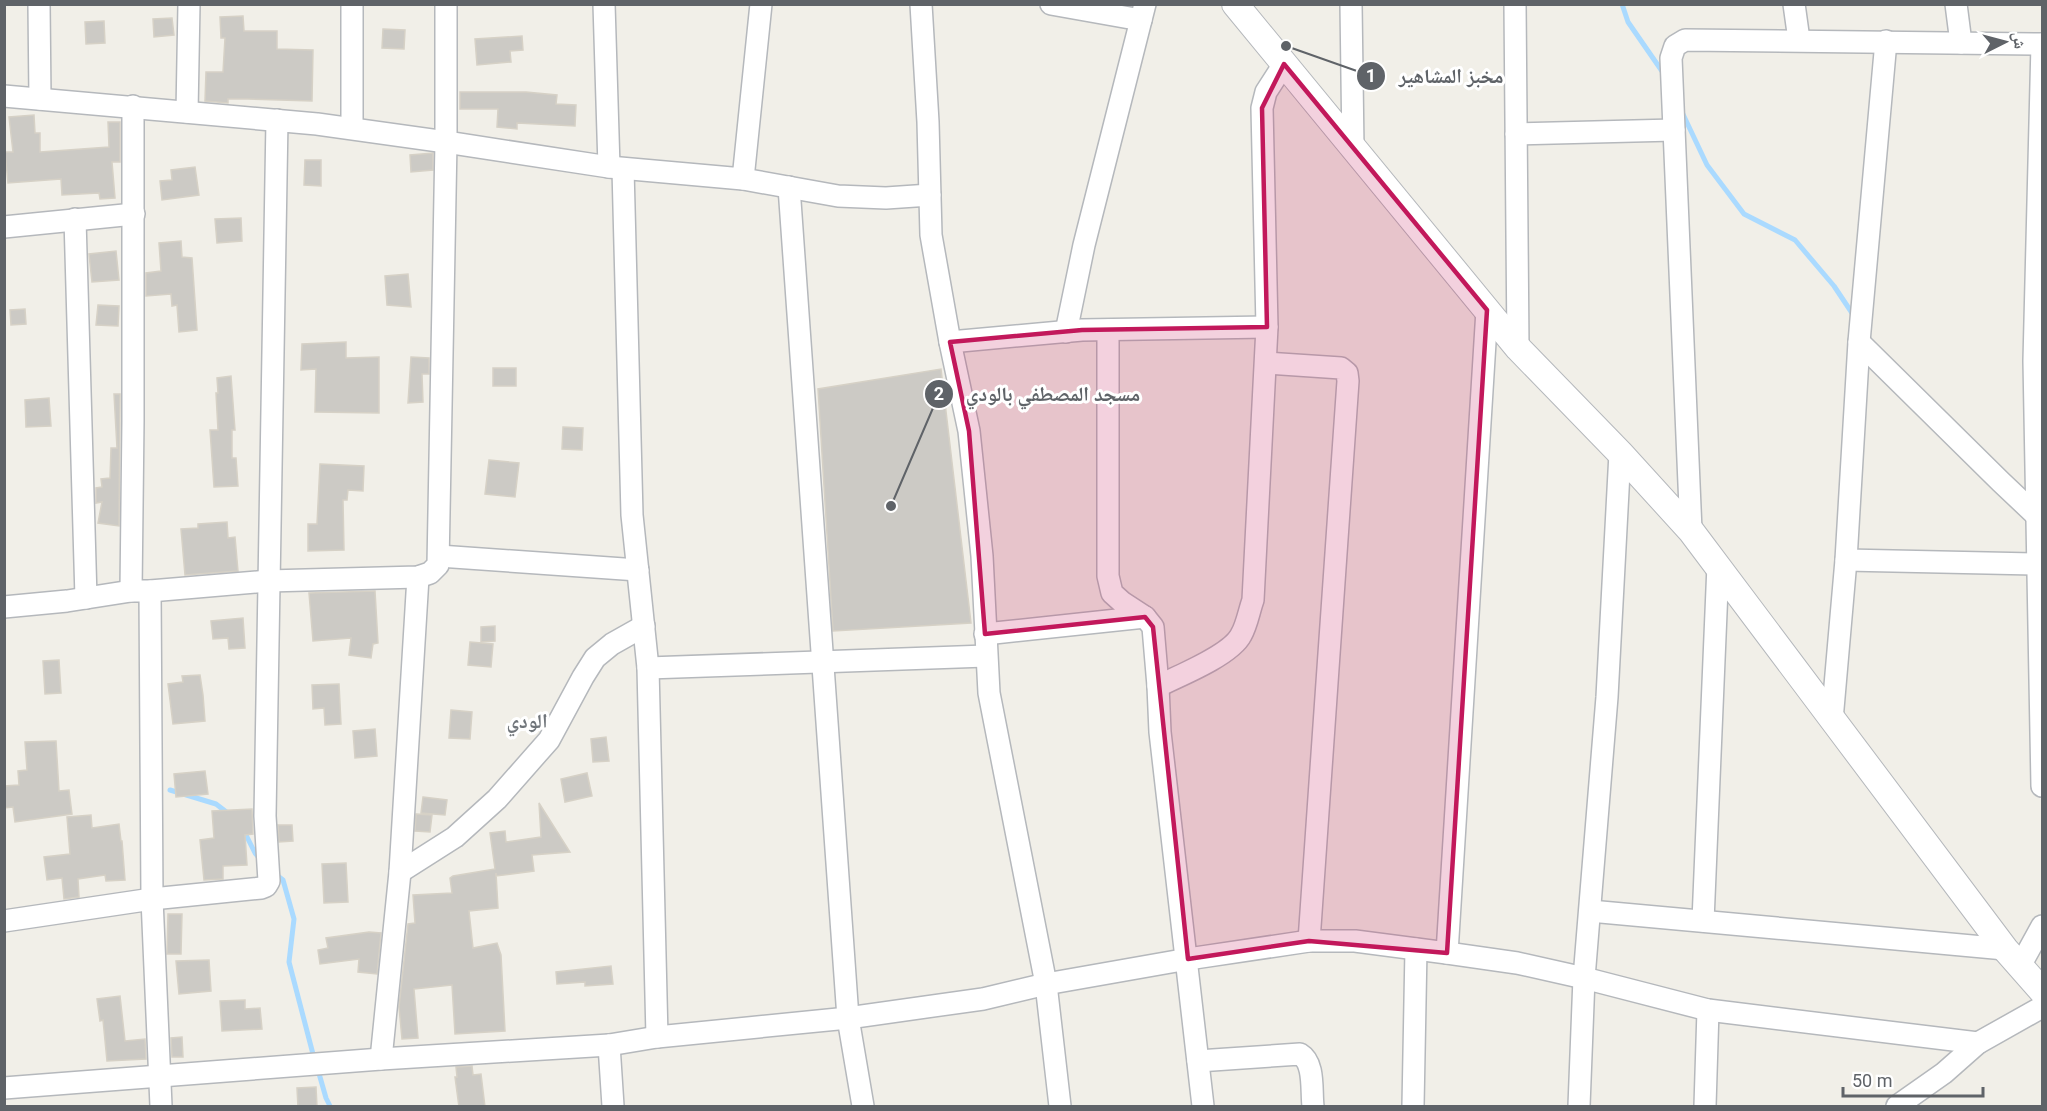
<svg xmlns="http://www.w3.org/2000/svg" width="2047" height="1111" font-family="Roboto,'Noto Naskh Arabic',sans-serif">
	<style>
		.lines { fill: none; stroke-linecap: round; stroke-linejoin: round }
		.stream { stroke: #aadaff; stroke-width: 5 }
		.building { fill: #cccac5; stroke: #d6d1c6; stroke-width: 1.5 }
		.minor-casing { stroke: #b5b8bc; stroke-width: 24 }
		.tertiary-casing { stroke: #b5b8bc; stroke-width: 28 }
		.minor { stroke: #fff; stroke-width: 21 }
		.tertiary { stroke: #fff; stroke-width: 26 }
		.marked { fill: #c2185b; fill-opacity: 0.2; stroke: #c2185b; stroke-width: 4.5; stroke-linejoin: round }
		.labels { text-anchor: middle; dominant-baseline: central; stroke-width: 6; stroke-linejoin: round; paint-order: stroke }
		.neighbourhood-label { font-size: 20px; font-weight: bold; fill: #70757a; stroke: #fff }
		.leader { fill: none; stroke: #5f6368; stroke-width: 2 }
		.callout-dot { fill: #5f6368; stroke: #fff; stroke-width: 2 }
		.mark-label { font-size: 18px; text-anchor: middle; font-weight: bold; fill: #fff }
		.callout-label { font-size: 20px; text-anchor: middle; font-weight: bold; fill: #5f6368; stroke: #fff; stroke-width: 6; stroke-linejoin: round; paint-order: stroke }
	</style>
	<rect width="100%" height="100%" fill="#f1efe8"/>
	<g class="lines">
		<!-- stream -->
		<g class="stream">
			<path d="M1622,4L1628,22L1664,74"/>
			<path d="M1681,110L1707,165L1744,214L1795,240L1834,286L1854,316"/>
			<path d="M170,790L216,804L229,814"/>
			<path d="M243,829L255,853L261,860"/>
			<path d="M274,873L283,880L294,919L289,962L314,1058"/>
			<path d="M318,1070L326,1098L330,1106"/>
		</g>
	</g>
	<!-- building -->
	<g class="building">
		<path d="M243,16L244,31H277V49L313,50L312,101L248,99H228V103L205,101L206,72H223L225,38H221L220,17Z"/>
		<path d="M172,18L174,35L154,37L153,19Z"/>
		<path d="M104,21L105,43L86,44L85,22Z"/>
		<path d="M383,29L405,30L404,49L382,48Z"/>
		<path d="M522,36L523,50L510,51L511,62L477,65L475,39Z"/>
		<path d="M460,92H526L557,95L556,104L576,105L575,126L517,123V129L497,127L498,109H460Z"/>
		<path d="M34,115L35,133H40V152L109,147L108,122H120V162H112L115,198L100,199L99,193L62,195L61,179L8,183L5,152H13L9,117Z"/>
		<path d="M433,153V170L411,172L410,155Z"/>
		<path d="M305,160H321V186L304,185Z"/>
		<path d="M195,167L199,195L162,200L160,181L172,180L171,170Z"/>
		<path d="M241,218L242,241L217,243L215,219Z"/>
		<path d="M181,241L182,257L192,258L197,330L179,332L177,305L172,306L171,294L146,296V273L161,271L159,243Z"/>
		<path d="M116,251L119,280L92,282L89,254Z"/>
		<path d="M408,274L411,307L387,305L385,276Z"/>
		<path d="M98,305L119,306L118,326L96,325Z"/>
		<path d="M25,309L26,324L11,325L10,310Z"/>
		<path d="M346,342V358L379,357V413L315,412L316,369L301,370L302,344Z"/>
		<path d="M411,357L429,358V374H422L423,402L408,403Z"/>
		<rect x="493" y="368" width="23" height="18"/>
		<path d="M941,369L971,623L833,631L818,389Z"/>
		<path d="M231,376L235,430H232V458H236L238,486L214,487L210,430H218L216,393H218L217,378Z"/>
		<path d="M114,394H120L119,526L98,523L102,502L96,503V488L102,487L101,479L110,478L111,448H117Z"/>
		<path d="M49,398L51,426L26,427L25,400Z"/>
		<path d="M563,427L583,428L582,450L562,449Z"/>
		<path d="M489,460L519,463L515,497L485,494Z"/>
		<path d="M320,464L364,466L363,491L348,490L347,500H343L344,550L308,551V524H317Z"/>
		<path d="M227,522L228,538L235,537L238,571L185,575L181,529L198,528V524Z"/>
		<path d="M375,591L378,643L373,644L371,658L349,655L351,638L313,641L309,593Z"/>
		<path d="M243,618L245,648L229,649L228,638L213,639L211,621Z"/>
		<path d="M495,626V641L481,642V627Z"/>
		<path d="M470,642L493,644L491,667L468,665Z"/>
		<path d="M59,660L61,693L45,694L43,661Z"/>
		<path d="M200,675L203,695L205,721L173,724L168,684L183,682L182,676Z"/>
		<path d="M339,684L341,724L325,725L324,708L313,709L312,685Z"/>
		<path d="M451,710L472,712L470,739L449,738Z"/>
		<path d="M375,729L377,756L355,758L353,731Z"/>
		<path d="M606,737L609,761L593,762L591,739Z"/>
		<path d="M56,741L59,791L69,790L72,814L15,822L13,807L4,808V786L19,785L18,771L27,770L25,742Z"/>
		<path d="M205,771L208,794L176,797L174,774Z"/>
		<path d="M587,773L592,796L565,802L561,779Z"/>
		<path d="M423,797L447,800L445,815L421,813Z"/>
		<path d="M539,803L570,852L532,855L534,871L496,876V873L498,908L469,911L473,948L497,943L501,955L505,1031L455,1034L452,985L414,989L418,1038L402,1039L399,1007L408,924L415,923L413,895L452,893L450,878L453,876L495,869L490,833L505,831L506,842L541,837Z"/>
		<path d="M252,809L253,834L245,835L247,865L223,866V879L204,880L200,840L214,838L212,811Z"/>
		<path d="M416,814L432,815L430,832L415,831Z"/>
		<path d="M91,815L92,828L119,824L121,841H122L125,880L106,881L105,875L78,879L79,897L64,899L62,878L47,880L44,857L70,854L67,817Z"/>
		<path d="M278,825H292L293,841L279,842Z"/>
		<path d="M346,863L348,902L324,903L322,864Z"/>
		<path d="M168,914H182L181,954H167Z"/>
		<path d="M369,932L381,933L377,974L358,972L359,959L320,964L318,950L328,948L326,938Z"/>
		<path d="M209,960L211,991L179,994L176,961Z"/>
		<path d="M611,966L613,984L585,986V982L557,984L556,972Z"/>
		<path d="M120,996L125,1041L145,1039L146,1059L107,1061L103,1020L100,1021L97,999Z"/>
		<path d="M245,1000V1009L260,1008L262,1029L222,1031L220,1001Z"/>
		<path d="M182,1037L183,1057H172L171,1038Z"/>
		<path d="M472,1066L473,1075L481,1074L485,1107H459L455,1077H457L456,1067Z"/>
		<path d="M316,1087L317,1107H298L297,1088Z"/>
	</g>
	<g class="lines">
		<defs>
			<g id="minor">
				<path d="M39,4L40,99"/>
				<path d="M604,4L609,167"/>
				<path d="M921,4L928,122L931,235L950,342L969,431L982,556L989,693L1046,984L1060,1106"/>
				<path d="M1051,4L1141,20"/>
				<path d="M1351,4L1353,149"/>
				<path d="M1515,4L1518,348"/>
				<path d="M1794,4L1799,40"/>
				<path d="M1956,4L1961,43"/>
				<path d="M2042,44L2034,361L2042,786"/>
				<path d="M4,96L317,124L446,142L609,167L743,179L761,4"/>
				<path d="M187,112L189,4"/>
				<path d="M352,128V4"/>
				<path d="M1516,134L1674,130"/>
				<path d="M623,169L632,515L648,668L657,1037"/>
				<path d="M743,179L838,196L886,198L930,195"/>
				<path d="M789,187L848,1018L863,1106"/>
				<path d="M75,219L86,598"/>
				<path d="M4,227L134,214"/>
				<path d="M1108,330V576L1112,593L1122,602L1145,617L1153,627L1158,686L1160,732L1203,1106"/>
				<path d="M1066,332L1084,245L1145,4"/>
				<path d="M950,342L1082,330L1267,327"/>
				<path d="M1859,342L2001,482L2037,516"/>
				<path d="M1266,363L1341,368L1347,373L1348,381L1309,941"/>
				<path d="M1691,531L1671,58L1675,46L1685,40L2042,44"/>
				<path d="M439,556L638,570"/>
				<path d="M1846,560L2038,564"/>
				<path d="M131,591L133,421V106"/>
				<path d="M150,591L152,899L161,1106"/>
				<path d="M4,607L67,601L131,591H150L268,581L418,577L430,573L438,565L446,142V4"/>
				<path d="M985,634L1145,617"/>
				<path d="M648,668L986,656"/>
				<path d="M1158,686C1179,676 1231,655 1241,635C1247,625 1249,611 1253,600L1267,327L1262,108L1266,92L1284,64"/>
				<path d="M1832,720L1846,560L1859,342L1886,41"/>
				<path d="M400,872L455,837L497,799L549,740L583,677L595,658L612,644L644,626"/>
				<path d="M1590,911L2005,949"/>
				<path d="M4,921L152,899L261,888L266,886L269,881L265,816L277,120"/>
				<path d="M1703,921L1718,565"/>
				<path d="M1447,953L1487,310"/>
				<path d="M2020,966L2042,926"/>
				<path d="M609,1045L613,1106"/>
				<path d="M381,1059L400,872L418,577"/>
				<path d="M1198,1061L1300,1054C1315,1063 1311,1090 1313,1106"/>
				<path d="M4,1088L381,1059L609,1045L657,1037L848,1018L983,999L1046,984L1188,959L1309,941H1355L1447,953L1517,963L1584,978L1708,1010L1978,1043"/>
				<path d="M1413,1106L1416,949"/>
				<path d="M1579,1106L1584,978L1607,697L1620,453"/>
				<path d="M1705,1106L1708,1010"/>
				<path d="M1897,1106L1944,1073L1978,1043L2042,1007"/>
			</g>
			<path id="tertiary" d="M1235,4L1518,348L1620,453L1691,531L2005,949L2042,991"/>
		</defs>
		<!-- minor casing -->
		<use href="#minor" class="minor-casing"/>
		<!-- tertiary casing -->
		<use href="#tertiary" class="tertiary-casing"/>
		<!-- minor -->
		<use href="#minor" class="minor"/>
		<!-- tertiary -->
		<use href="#tertiary" class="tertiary"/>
	</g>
	<!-- marked area -->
	<path class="marked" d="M1284,64L1487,310L1447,953L1309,941L1188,959L1153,627L1145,617L985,634L969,431L950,342L1082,330L1267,327L1262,108Z"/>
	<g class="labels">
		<!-- neighbourhood labels -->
		<g class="neighbourhood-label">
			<text x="527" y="721">الودي</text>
		</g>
	</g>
	<!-- callouts -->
	<path class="leader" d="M1286 46L1371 76M891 506L939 394"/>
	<g class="callout-dot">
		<circle cx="1286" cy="46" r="6"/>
		<circle cx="891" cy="506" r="6"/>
		<circle cx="1371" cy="76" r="15"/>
		<circle cx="939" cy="394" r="15"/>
	</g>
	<g class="mark-label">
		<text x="1371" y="82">1</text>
		<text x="939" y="400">2</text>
	</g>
	<g class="callout-label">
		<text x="1451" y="83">مخبز المشاهير</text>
		<text x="1053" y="401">مسجد المصطفي بالودي</text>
	</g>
	<!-- border -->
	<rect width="2047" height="1111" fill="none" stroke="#5f6368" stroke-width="12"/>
	<!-- north arrow -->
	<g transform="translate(2005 42) rotate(84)" stroke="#ffffff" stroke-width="4.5" paint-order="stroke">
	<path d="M0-4.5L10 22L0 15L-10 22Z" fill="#5f6368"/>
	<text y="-9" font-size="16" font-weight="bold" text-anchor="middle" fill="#5f6368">ش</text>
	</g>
	<!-- scale -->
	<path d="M1843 1087v9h140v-9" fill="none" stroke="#5f6368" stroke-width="3"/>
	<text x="1852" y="1087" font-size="18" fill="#5f6368" stroke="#ffffff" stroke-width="4.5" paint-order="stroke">50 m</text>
</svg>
